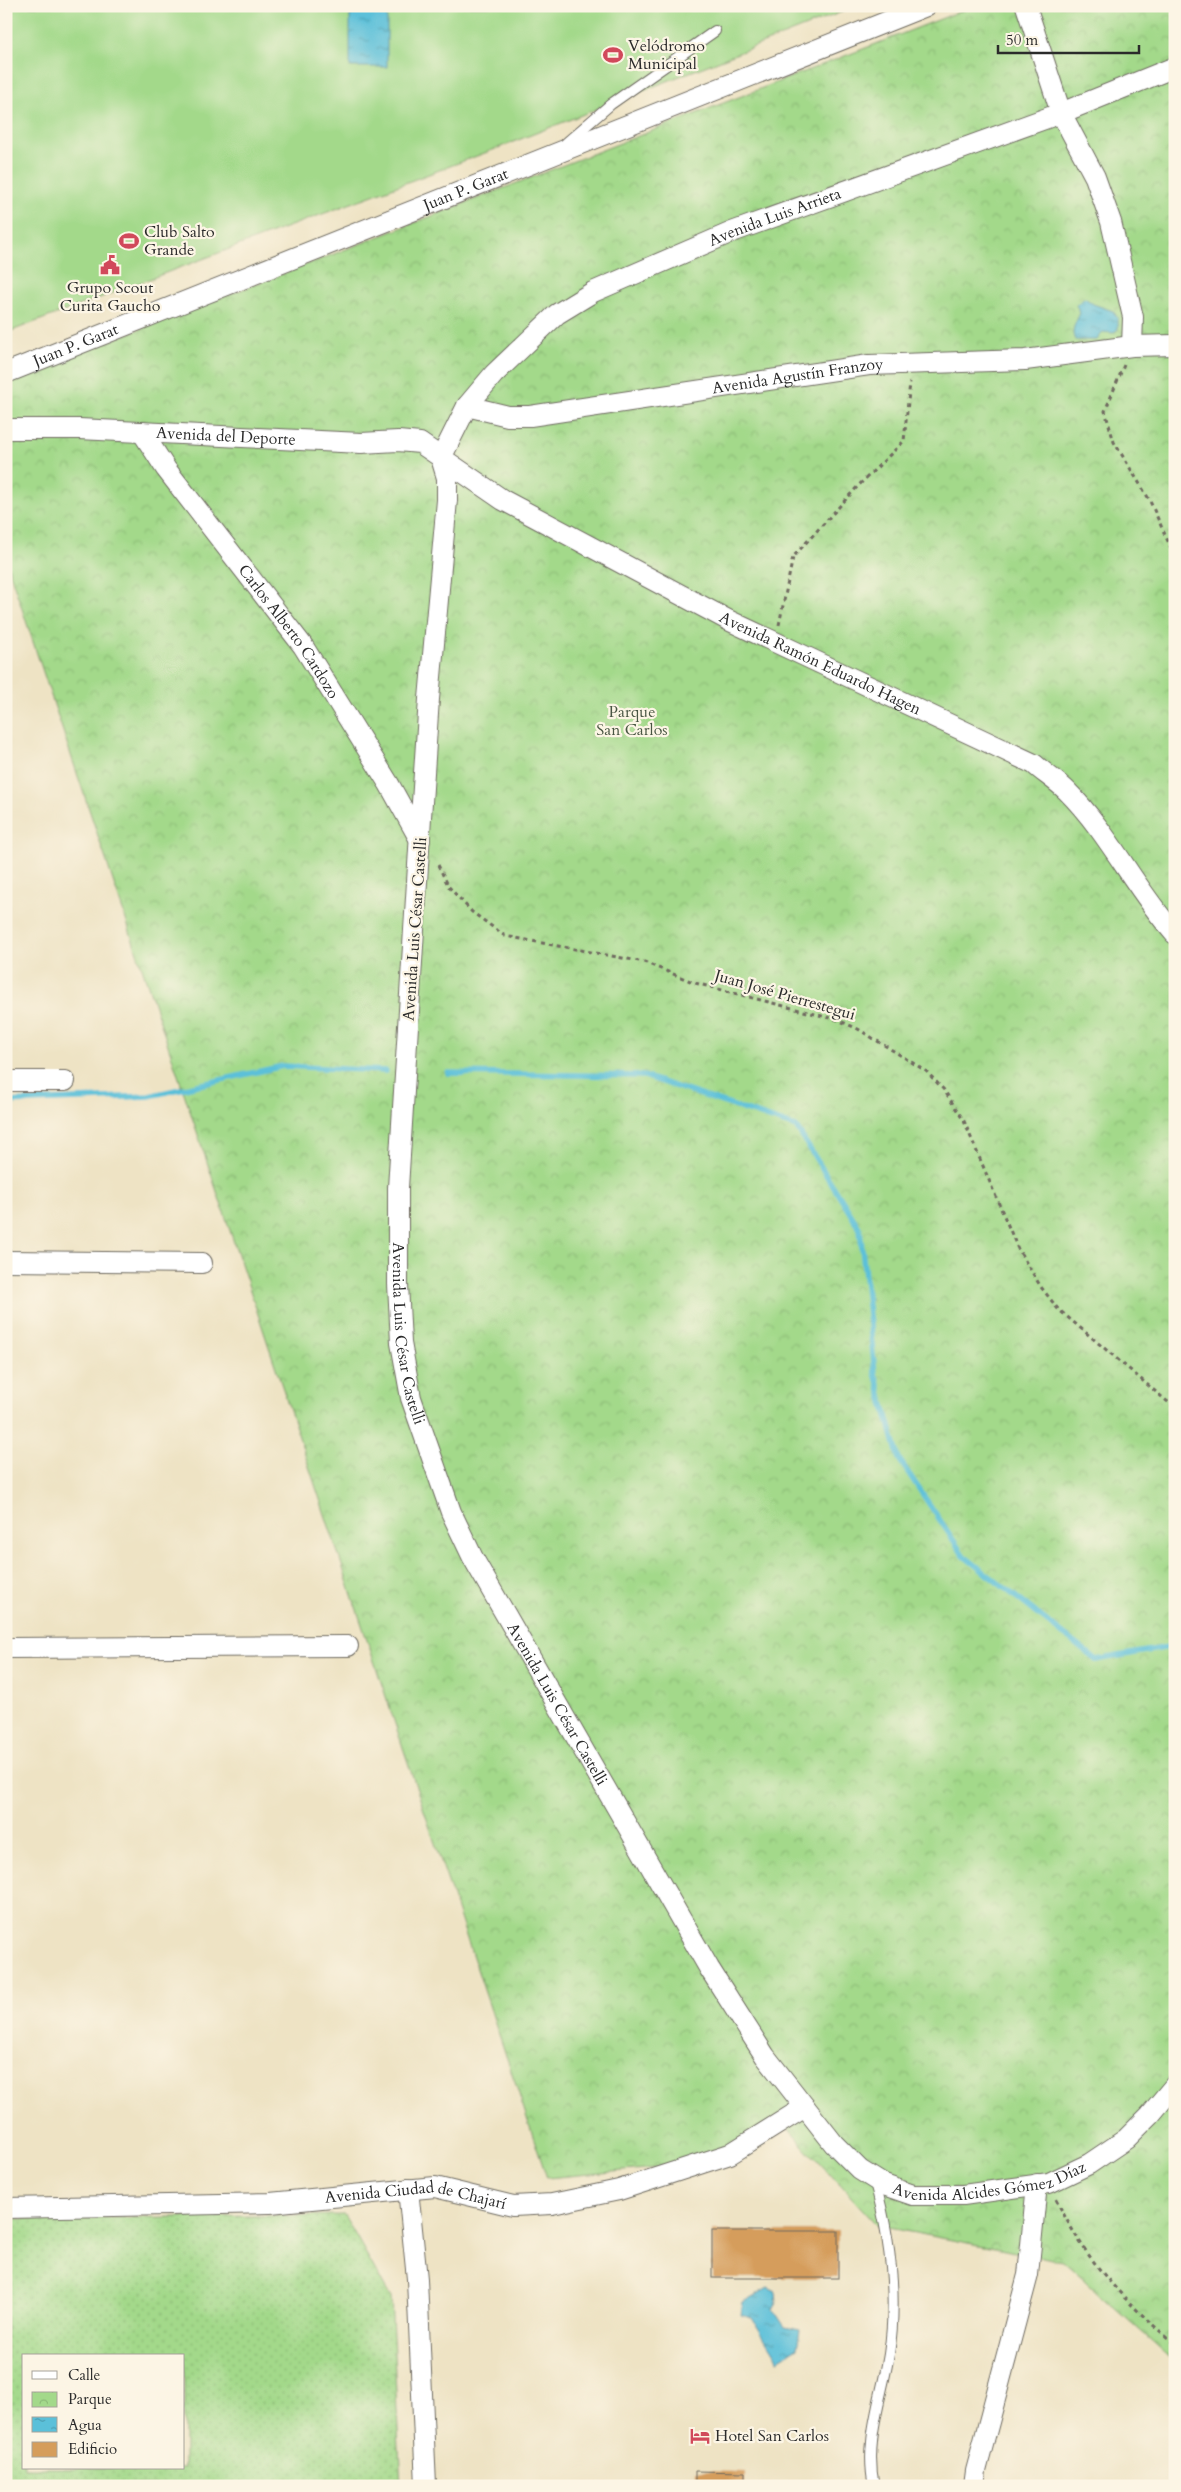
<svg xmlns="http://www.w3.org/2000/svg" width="1181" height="2492" font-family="Cardo,serif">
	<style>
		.grass { fill: url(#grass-dots); stroke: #67825a; fill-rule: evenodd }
		.park { fill: url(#park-crowns); stroke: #67825a }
		.pitch { fill: #a3d98a; stroke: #67825a }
		.water { fill: url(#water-ripples); stroke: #437682 }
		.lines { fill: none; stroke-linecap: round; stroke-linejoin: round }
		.stream { stroke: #5bc0d9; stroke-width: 5.5 }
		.building { fill: #d59d5b }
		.lane-casing { stroke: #6f6b61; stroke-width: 12 }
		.street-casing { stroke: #6f6b61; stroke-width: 22 }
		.path { stroke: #6f6b61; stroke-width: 3; stroke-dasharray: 4 4; stroke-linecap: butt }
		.lane { stroke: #fff; stroke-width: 10 }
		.street { stroke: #fff; stroke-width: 20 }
		.labels { text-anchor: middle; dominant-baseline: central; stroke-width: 4.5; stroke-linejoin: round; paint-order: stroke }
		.poi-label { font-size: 16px; fill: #2b2b2b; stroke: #fcf5e5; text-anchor: start }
		.street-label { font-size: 16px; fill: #2b2b2b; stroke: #fcf5e5 }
		.park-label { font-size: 16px; fill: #495643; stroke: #fcf5e5 }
	</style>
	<defs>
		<pattern id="grass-dots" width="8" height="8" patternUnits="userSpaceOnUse" patternTransform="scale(1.25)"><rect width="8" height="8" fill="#a3d98a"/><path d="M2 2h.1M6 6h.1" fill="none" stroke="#8cba77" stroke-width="1.8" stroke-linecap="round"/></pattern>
		<pattern id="park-crowns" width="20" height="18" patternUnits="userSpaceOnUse" patternTransform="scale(1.25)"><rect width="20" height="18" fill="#a3d98a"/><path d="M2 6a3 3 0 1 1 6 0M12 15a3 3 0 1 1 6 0" fill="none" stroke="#8cba77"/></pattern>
		<pattern id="water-ripples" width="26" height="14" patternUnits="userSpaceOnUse" patternTransform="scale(1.25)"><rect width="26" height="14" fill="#5bc0d9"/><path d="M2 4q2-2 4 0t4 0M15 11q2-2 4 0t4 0" fill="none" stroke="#4b9cb0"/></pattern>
	</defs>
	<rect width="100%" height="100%" fill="#fcf5e5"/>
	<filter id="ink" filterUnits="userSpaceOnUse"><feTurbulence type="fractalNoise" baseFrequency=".02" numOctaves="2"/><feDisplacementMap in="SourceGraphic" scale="10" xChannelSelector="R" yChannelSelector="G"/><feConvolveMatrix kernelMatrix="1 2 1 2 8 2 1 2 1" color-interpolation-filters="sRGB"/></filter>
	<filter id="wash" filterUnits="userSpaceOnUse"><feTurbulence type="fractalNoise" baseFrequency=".0096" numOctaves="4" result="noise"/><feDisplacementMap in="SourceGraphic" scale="20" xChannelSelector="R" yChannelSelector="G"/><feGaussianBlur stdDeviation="1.12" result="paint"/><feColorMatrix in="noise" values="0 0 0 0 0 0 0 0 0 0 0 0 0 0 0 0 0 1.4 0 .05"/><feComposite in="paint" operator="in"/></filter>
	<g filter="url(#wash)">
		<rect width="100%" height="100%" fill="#eee3c4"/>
		<!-- grass -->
		<path class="grass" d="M344,2215L391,2298L401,2486H6V2219ZM24,2356H184V2468H24Z"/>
		<!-- park -->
		<path class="park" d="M974,6H1175V2362L1063,2261L878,2226L780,2120L719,2150L656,2168L547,2178L6,561V381Z"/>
		<!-- pitch -->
		<path class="pitch" d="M6,6H857L498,148L6,333Z"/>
		<!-- water -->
		<g class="water">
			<path d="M387,10V67H350V11Z"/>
			<path d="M1085,298L1093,304L1113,311L1118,319V329L1113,333L1103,332L1097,340H1075C1070,331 1076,322 1080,313L1076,305Z"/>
			<path d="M768,2288L776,2292L777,2302L773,2309L785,2327L800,2330L797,2348L778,2360L752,2318L741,2315L743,2302Z"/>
		</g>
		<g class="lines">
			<!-- stream -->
			<g class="stream">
				<path d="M448,1073L644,1076L796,1127L860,1229L875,1373L899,1459L964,1556L1096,1660L1175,1646"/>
				<path d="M6,1102L149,1096L283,1066L385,1071"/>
			</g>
		</g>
		<g id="blocks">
			<!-- building -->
			<g class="building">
				<rect x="712" y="2231" width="126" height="47"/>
				<path d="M695,2471L745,2472V2486H695Z"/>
			</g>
		</g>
	</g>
	<g filter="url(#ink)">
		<use href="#blocks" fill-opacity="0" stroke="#6f6b61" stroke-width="1"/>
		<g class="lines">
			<defs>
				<g id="lane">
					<path d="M566,143L611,104L715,31"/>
					<path d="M874,2179C890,2236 898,2295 889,2354C882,2397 864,2441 874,2486"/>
				</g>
				<g id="street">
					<path d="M1026,6L1061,113L1095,177L1111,222L1133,317L1132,346"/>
					<path id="s1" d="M6,373L926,6"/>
					<path id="s2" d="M467,406L508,416H530L869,365L1025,360L1132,346L1175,345"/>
					<path id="s3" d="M6,429H79L361,443L398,441L420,443L503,500L728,620L1034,764C1044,773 1057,781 1067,791C1109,833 1135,889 1175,934"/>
					<path id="s4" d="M142,432L166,469L303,646L389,784L420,840"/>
					<path id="s5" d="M441,458L447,478V500L429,699L421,817L398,1188V1284L401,1343L411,1398L451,1512L473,1558L709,1968L765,2056L834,2144L860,2170L884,2185L913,2195H963L1049,2183L1089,2164L1126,2139L1150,2115L1175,2085"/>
					<path id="s6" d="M441,458L467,406L494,374L557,314L593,292L732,232L1061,113L1175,67"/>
					<path d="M6,1081H65"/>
					<path d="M6,1261L202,1263"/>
					<path d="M6,1648L348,1646"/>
					<path d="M408,2189L417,2279L426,2486"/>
					<path id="s7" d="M6,2208L270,2203L435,2187L513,2206L552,2204L619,2190L730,2154L805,2107"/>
					<path d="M974,2486L976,2471L1028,2275L1037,2184"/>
				</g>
			</defs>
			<!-- lane casing -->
			<use href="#lane" class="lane-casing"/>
			<!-- street casing -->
			<use href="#street" class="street-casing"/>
			<!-- path -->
			<g class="path">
				<path d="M1124,365L1105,411L1114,442L1149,499L1175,557"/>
				<path d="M779,625L793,557L859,485L904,441L910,382"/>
				<path d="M438,865L449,887L472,912L505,936L644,962L695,983L838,1020L858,1029L926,1071L944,1090L964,1121L1018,1249L1041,1287L1058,1309L1175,1408"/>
				<path d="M1056,2199C1087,2263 1122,2299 1175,2344"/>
			</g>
			<!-- lane -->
			<use href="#lane" class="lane"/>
			<!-- street -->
			<use href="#street" class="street"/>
		</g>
	</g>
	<!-- icons -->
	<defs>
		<symbol id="stadium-bare" viewBox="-9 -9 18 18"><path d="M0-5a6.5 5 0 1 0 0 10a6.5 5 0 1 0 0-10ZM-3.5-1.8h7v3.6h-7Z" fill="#d1495b" stroke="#fcf5e5" stroke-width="2.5" paint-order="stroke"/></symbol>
		<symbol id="civic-bare" viewBox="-9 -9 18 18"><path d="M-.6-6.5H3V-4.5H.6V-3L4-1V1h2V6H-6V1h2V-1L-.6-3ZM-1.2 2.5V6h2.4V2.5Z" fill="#d1495b" stroke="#fcf5e5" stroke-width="2.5" paint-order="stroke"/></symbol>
		<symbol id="hotel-bare" viewBox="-9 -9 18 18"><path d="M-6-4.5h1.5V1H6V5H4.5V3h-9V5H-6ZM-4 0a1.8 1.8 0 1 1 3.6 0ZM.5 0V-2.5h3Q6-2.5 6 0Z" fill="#d1495b" stroke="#fcf5e5" stroke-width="2.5" paint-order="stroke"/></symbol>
	</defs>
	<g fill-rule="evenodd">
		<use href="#stadium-bare" x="599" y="41" width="28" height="28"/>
		<use href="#stadium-bare" x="115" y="227" width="28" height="28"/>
		<use href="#civic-bare" x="96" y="251" width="28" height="28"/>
		<use href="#hotel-bare" x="686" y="2422" width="28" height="28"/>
	</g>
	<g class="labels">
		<!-- poi labels -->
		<g class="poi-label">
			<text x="628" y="46">Velódromo<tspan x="628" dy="18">Municipal</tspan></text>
			<text x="144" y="232">Club Salto<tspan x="144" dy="18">Grande</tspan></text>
			<text x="110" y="288" text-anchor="middle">Grupo Scout<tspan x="110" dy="18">Curita Gaucho</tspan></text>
			<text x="715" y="2436">Hotel San Carlos</text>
		</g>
		<!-- street labels -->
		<g class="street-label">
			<text stroke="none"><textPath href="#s1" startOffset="495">Juan P. Garat</textPath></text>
			<text stroke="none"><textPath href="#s6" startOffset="426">Avenida Luis Arrieta</textPath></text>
			<text stroke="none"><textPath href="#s1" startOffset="75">Juan P. Garat</textPath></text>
			<text stroke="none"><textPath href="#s2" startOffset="335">Avenida Agustín Franzoy</textPath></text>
			<text stroke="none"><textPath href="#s3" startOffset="220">Avenida del Deporte</textPath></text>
			<text stroke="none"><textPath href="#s4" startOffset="248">Carlos Alberto Cardozo</textPath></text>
			<text stroke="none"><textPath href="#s3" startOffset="872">Avenida Ramón Eduardo Hagen</textPath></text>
			<text transform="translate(415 929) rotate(-86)">Avenida Luis César Castelli</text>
			<text transform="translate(785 995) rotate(16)">Juan José Pierrestegui</text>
			<text stroke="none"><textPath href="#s5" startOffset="879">Avenida Luis César Castelli</textPath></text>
			<text stroke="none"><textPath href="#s5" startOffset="1284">Avenida Luis César Castelli</textPath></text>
			<text stroke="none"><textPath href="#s5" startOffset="1978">Avenida Alcides Gómez Díaz</textPath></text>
			<text stroke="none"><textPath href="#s7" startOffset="411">Avenida Ciudad de Chajarí</textPath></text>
		</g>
		<!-- park labels -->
		<g class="park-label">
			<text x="632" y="712">Parque<tspan x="632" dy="18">San Carlos</tspan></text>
		</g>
	</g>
	<!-- margin -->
	<rect width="1181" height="2492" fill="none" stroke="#fcf5e5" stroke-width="25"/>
	<!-- legend -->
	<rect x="22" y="2354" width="162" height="115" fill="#fcf5e5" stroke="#a8a49b"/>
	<rect x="32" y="2371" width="25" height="8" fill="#ffffff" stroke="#a8a49b"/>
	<text x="68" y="2380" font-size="15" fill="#2b2b2b">Calle</text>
	<rect x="32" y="2392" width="25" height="15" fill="url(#park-crowns)" stroke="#a8a49b"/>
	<text x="68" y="2404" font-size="15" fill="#2b2b2b">Parque</text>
	<rect x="32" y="2417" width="25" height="15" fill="url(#water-ripples)" stroke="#a8a49b"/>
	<text x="68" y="2430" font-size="15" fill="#2b2b2b">Agua</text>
	<rect x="32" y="2442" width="25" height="15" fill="#d59d5b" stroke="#a8a49b"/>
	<text x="68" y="2454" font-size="15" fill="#2b2b2b">Edificio</text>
	<!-- scale -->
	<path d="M998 45v8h141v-8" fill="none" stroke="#2b2b2b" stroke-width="2.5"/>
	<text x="1006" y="45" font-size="15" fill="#2b2b2b" stroke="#fcf5e5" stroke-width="4" paint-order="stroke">50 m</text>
</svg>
